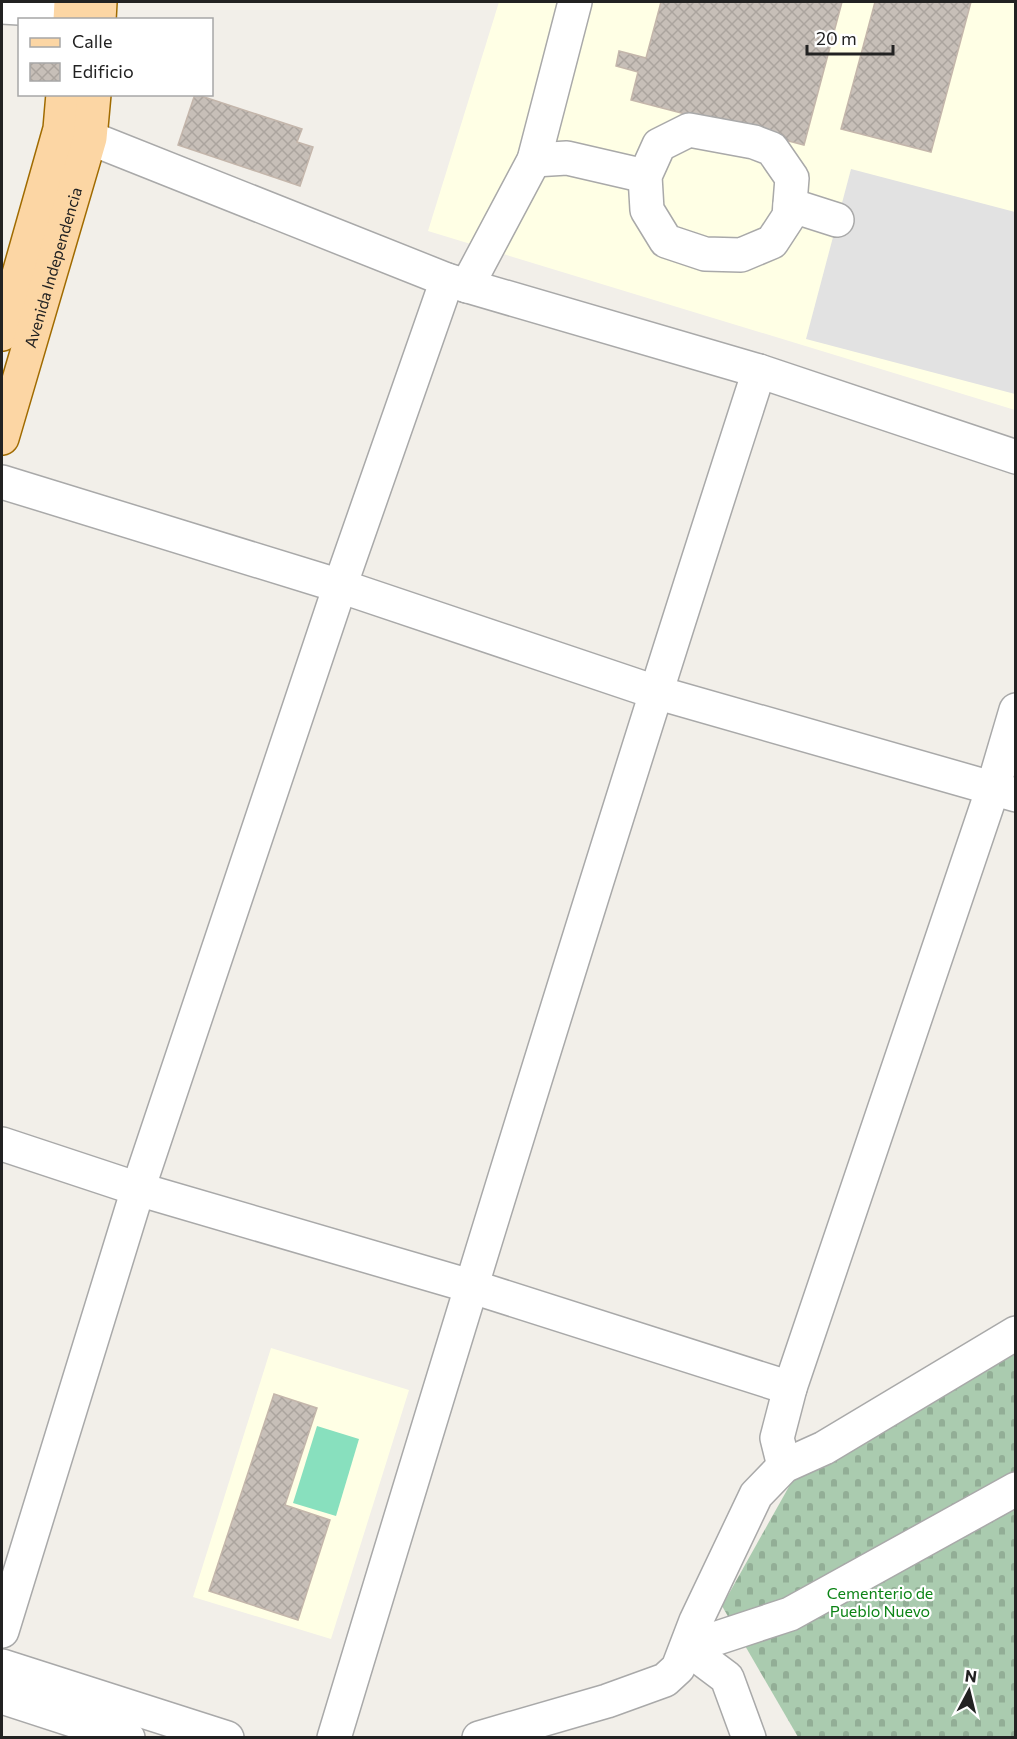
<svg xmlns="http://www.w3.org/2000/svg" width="1017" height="1739" font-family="Commissioner,sans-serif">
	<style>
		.education { fill: #ffffe5 }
		.cemetery { fill: url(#cemetery-stones) }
		.pitch { fill: #88e0be }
		.parking { fill: #e2e2e2 }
		.building { fill: url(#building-cross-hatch); stroke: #c4b6ab; stroke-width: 1.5 }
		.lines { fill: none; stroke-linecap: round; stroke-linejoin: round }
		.minor-casing { stroke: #a9a9a9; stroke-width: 36 }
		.major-casing { stroke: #a06b00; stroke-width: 36 }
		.minor { stroke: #fff; stroke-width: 33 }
		.major { stroke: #fcd6a4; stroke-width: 33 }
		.labels { text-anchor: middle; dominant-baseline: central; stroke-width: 4.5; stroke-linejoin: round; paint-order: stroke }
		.street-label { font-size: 16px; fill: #222; stroke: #fff }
		.park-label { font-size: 16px; fill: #0c8416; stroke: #fff }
	</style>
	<defs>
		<pattern id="cemetery-stones" width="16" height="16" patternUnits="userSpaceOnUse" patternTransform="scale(1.5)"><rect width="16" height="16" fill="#aacbaf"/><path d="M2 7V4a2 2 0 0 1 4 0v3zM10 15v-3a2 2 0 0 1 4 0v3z" fill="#92ae96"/></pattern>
		<pattern id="building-cross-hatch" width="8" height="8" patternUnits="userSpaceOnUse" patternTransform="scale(1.5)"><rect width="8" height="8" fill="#c7bfb8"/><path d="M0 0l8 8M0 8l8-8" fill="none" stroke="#aba49e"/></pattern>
	</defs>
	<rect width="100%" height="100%" fill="#f2efe9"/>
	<!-- education -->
	<g class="education">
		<path d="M499,2H1015V410L428,231Z"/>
		<path d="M271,1348L409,1390L331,1639L193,1597Z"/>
	</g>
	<!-- cemetery -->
	<path class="cemetery" d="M1015,1347V1737H798L722,1606L796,1474Z"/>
	<!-- pitch -->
	<path class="pitch" d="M317,1426L359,1439L336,1516L293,1503Z"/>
	<!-- parking -->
	<path class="parking" d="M851,169L1015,212V394L806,339Z"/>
	<!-- building -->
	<g class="building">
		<path d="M661,2H842L804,145L631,100L638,72L616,66L619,51L646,58Z"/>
		<path d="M875,2H971L931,152L841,129Z"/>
		<path d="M195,94L302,129L297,142L313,147L300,186L178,145Z"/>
		<path d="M274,1394L317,1408L285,1505L330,1520L298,1620L209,1591Z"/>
	</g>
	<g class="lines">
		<defs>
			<g id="minor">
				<path d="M2,7L71,11"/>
				<path d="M64,130L90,138L447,280L759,371L1016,457"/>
				<path d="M689,130L754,142L772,149L792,178L789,216L772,242L741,255L705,254L666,241L647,210L645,176L659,145Z"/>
				<path d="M534,160L567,158L645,176"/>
				<path d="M790,205L837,220"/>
				<path d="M467,286L534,160L575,2"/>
				<path d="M2,482L340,586L655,692L1016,795"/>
				<path d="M2,1144L138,1189L470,1286L790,1388"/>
				<path d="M784,1466L777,1438L790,1388L993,788L1016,710"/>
				<path d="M2,1631L138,1189L340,586L447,280"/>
				<path d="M687,1648L790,1614L1016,1489"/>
				<path d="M687,1648L727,1678L749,1738"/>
				<path d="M2,1666L227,1738"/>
				<path d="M2,1697L128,1738"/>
				<path d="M334,1738C472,1281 612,825 759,371"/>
				<path d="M479,1738L607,1701L665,1680L678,1668L696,1621L756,1495L784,1466L824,1448L1016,1333"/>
			</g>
			<g id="major">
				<path d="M70,20L71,2"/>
				<path d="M99,20L100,2"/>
				<path d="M2,334L60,129L63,94"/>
				<path id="s1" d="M2,438L90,138L94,94"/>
			</g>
		</defs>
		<!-- minor casing -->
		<use href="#minor" class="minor-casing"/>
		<!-- major casing -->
		<use href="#major" class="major-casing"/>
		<!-- minor -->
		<use href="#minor" class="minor"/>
		<!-- major -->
		<use href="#major" class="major"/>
	</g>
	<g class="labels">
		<!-- street labels -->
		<g class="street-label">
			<text stroke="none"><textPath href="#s1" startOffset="178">Avenida Independencia</textPath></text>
		</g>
		<!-- park labels -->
		<g class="park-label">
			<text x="880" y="1592">Cementerio de<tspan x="880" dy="18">Pueblo Nuevo</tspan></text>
		</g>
	</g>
	<!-- border -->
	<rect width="1017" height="1739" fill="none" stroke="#222222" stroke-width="6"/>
	<!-- legend -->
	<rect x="18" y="18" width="195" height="78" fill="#ffffff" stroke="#a7a7a7" stroke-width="1.5"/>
	<rect x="30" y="38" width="30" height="9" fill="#fcd6a4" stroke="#a7a7a7" stroke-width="1.5"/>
	<text x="72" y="48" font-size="18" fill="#222222">Calle</text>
	<rect x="30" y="63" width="30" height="18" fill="url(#building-cross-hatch)" stroke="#a7a7a7" stroke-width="1.5"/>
	<text x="72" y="78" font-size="18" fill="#222222">Edificio</text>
	<!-- north arrow -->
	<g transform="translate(969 1691) rotate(7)" stroke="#ffffff" stroke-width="4.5" paint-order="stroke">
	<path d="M0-4.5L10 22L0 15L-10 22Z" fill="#222222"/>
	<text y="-9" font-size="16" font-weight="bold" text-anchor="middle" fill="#222222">N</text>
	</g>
	<!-- scale -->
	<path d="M807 45v9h86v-9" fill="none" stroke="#222222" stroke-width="3"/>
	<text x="816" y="45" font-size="18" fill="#222222" stroke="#ffffff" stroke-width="4.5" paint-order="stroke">20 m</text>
</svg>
